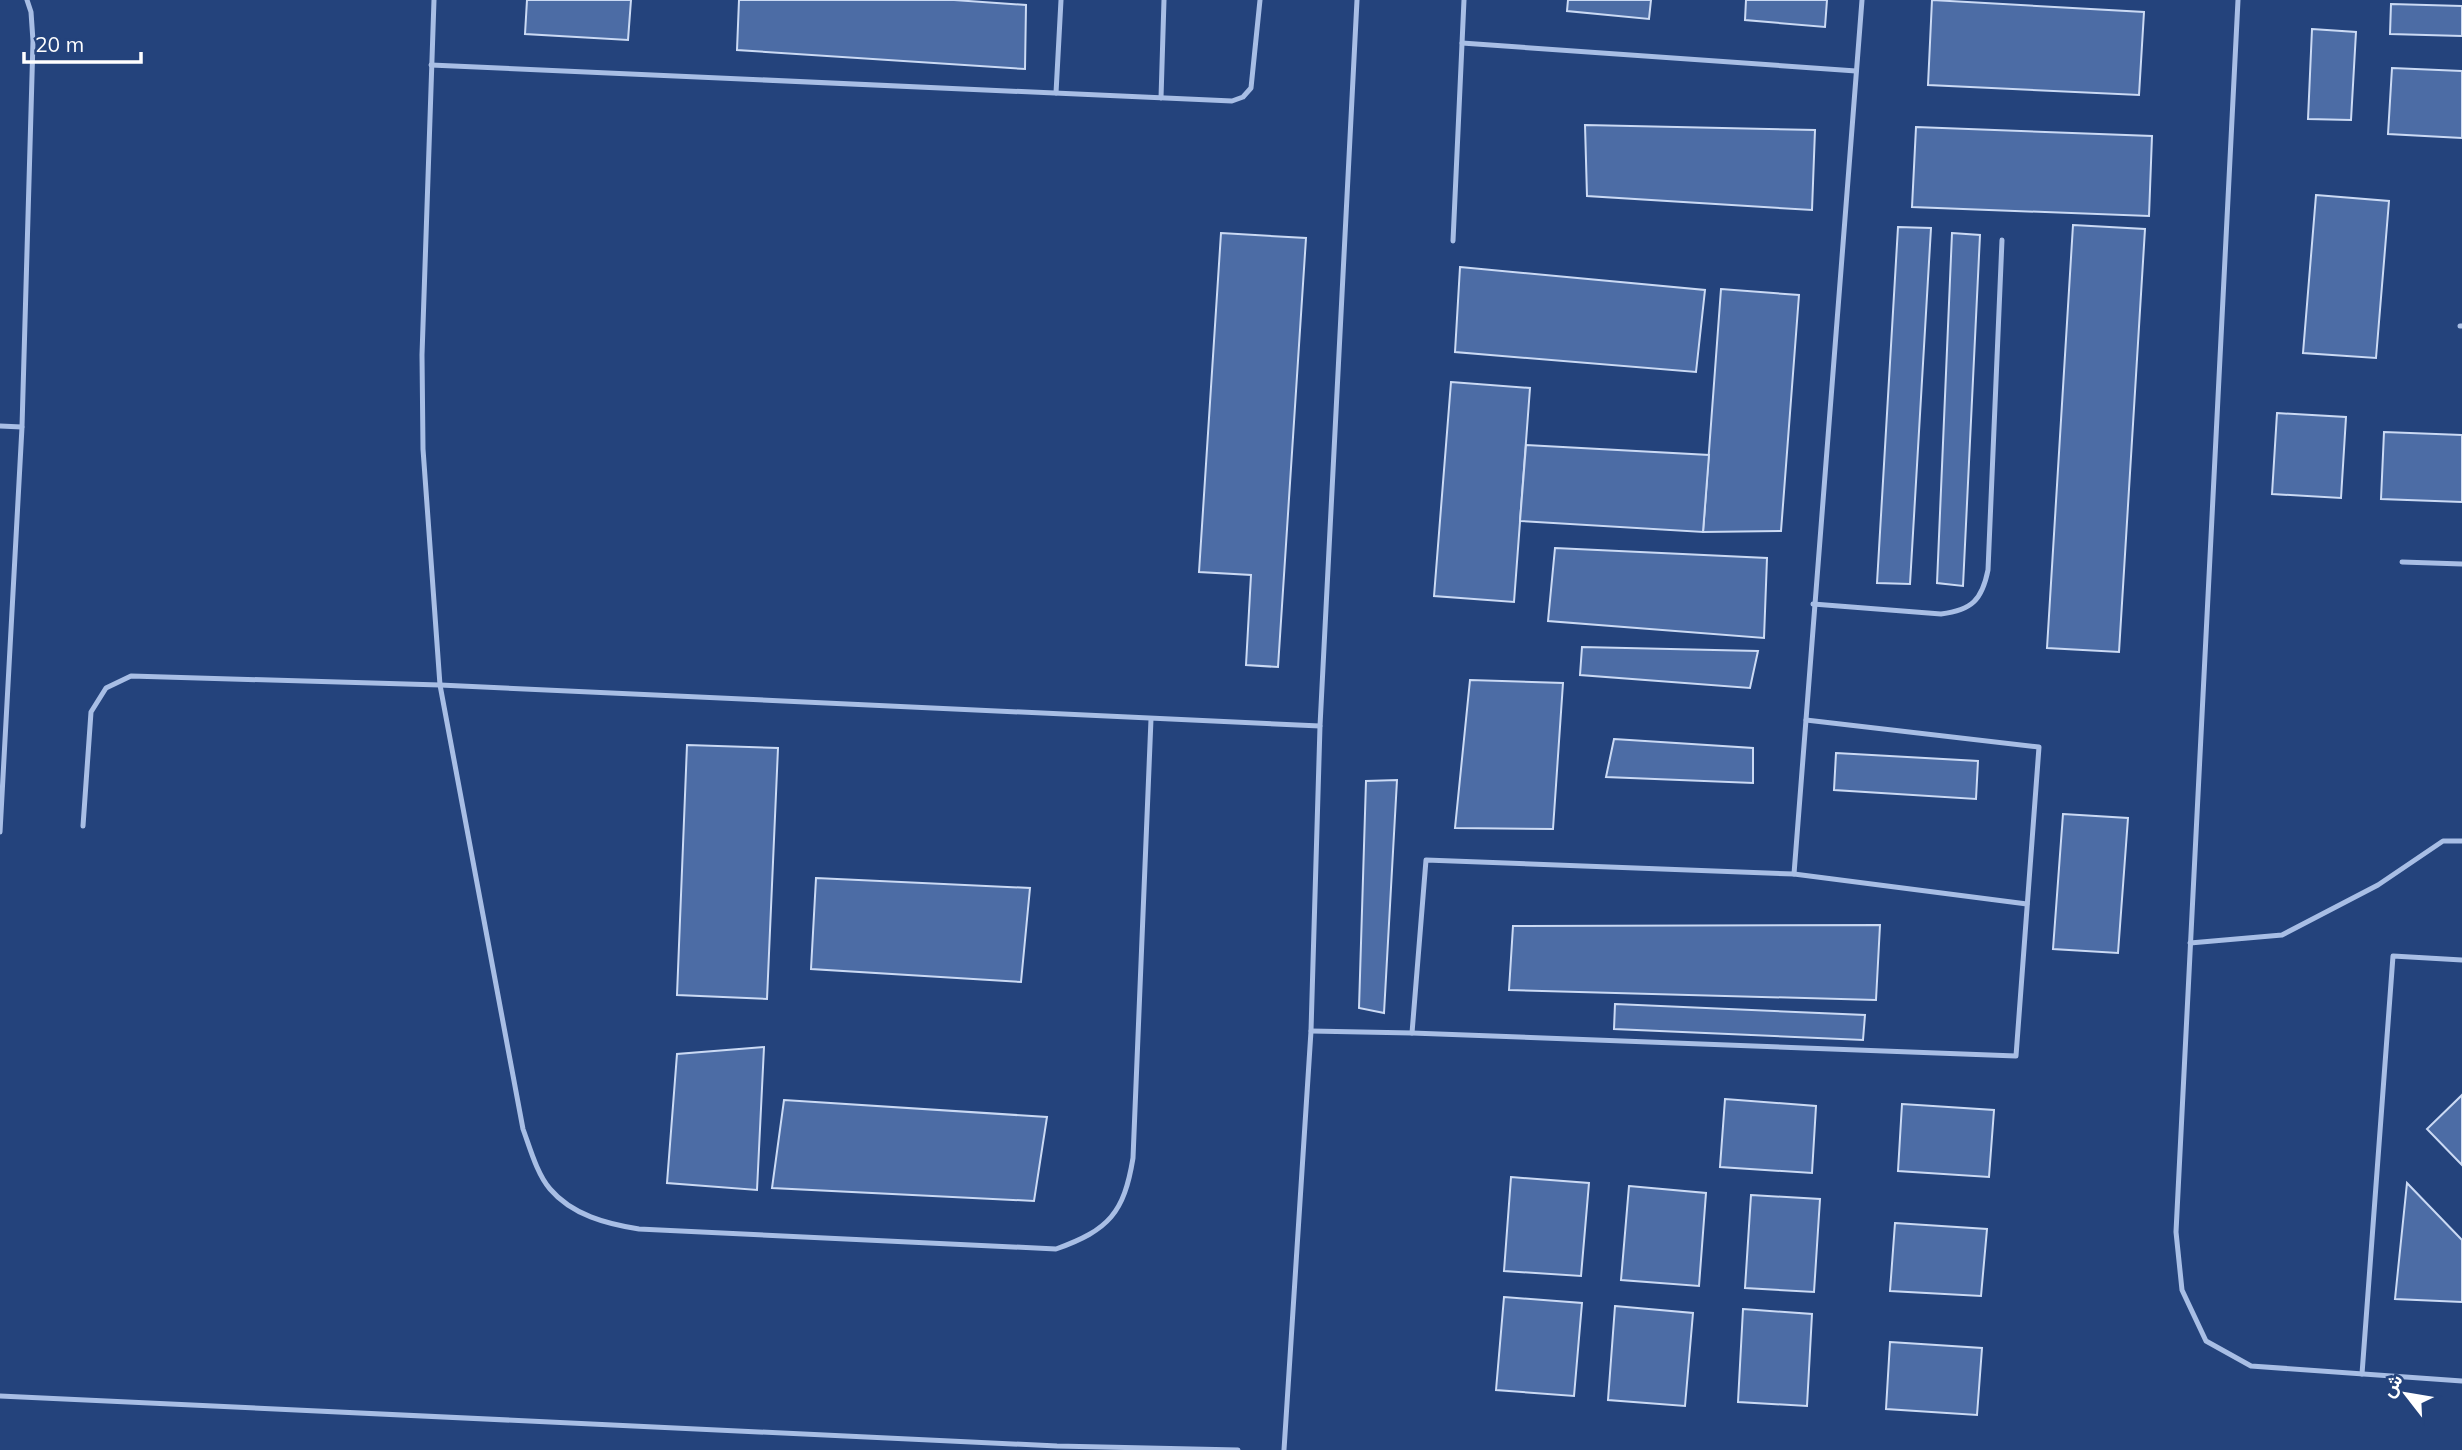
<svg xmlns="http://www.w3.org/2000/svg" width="2462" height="1450" font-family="Mulish,Vazirmatn,sans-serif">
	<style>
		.building { fill: #4c6ca5; stroke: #cbdaf4; stroke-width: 2 }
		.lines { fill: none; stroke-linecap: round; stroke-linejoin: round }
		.service { stroke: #a8bee5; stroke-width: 5 }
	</style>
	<rect width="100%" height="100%" fill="#24437c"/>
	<!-- building -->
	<g class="building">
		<path d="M527,0H631L628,40L525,34Z"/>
		<path d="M739,0H954L1026,5L1025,69L737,50Z"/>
		<path d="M1568,0H1651L1649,19L1567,11Z"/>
		<path d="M1746,0H1827L1825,27L1745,20Z"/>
		<path d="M1932,0L2144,12L2139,95L1928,85Z"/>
		<path d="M2391,4L2462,6V36L2390,34Z"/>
		<path d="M2312,29L2356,32L2351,120L2308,119Z"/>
		<path d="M2392,68L2462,71V138L2388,134Z"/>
		<path d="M1585,125L1815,130L1812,210L1587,196Z"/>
		<path d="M1916,127L2152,136L2149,216L1912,207Z"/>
		<path d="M2316,195L2389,201L2376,358L2303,353Z"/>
		<path d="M2073,225L2145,229L2119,652L2047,648Z"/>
		<path d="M1898,227L1931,228L1910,584L1877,583Z"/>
		<path d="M1221,233L1306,238L1278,667L1246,665L1251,575L1199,572Z"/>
		<path d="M1952,233L1980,235L1963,586L1937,583Z"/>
		<path d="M1460,267L1705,290L1696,372L1455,352Z"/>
		<path d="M1721,289L1799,295L1781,531L1703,532Z"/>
		<path d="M1451,382L1530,388L1514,602L1434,596Z"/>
		<path d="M2277,413L2346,417L2341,498L2272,494Z"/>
		<path d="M2384,432L2462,435V502L2381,499Z"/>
		<path d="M1526,445L1709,455L1703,532L1520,521Z"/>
		<path d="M1555,548L1767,558L1764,638L1548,621Z"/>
		<path d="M1582,647L1758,651L1750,688L1580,675Z"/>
		<path d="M1470,680L1563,683L1553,829L1455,828Z"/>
		<path d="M1614,739L1753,748V783L1606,777Z"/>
		<path d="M687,745L778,748L767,999L677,995Z"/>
		<path d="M1836,753L1978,761L1976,799L1834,790Z"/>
		<path d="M1397,780L1384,1013L1359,1008L1366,781Z"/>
		<path d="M2063,814L2128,818L2118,953L2053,949Z"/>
		<path d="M816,878L1030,888L1021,982L811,969Z"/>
		<path d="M1880,925L1876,1000L1509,990L1513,926Z"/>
		<path d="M1615,1004L1865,1015L1863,1040L1614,1029Z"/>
		<path d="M764,1047L757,1190L667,1183L677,1054Z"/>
		<path d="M2462,1095V1165L2427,1129Z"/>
		<path d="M1725,1099L1816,1106L1812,1173L1720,1167Z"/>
		<path d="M784,1100L1047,1117L1034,1201L772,1188Z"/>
		<path d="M1902,1104L1994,1110L1989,1177L1898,1171Z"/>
		<path d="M1511,1177L1589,1183L1581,1276L1504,1271Z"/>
		<path d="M2407,1183L2462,1240V1302L2395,1299Z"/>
		<path d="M1629,1186L1706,1193L1699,1286L1621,1280Z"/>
		<path d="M1751,1195L1820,1199L1814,1292L1745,1288Z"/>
		<path d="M1895,1223L1987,1229L1981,1296L1890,1291Z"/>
		<path d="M1504,1297L1582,1303L1574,1396L1496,1390Z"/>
		<path d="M1615,1306L1693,1313L1685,1406L1608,1400Z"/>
		<path d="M1743,1309L1812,1314L1807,1406L1738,1402Z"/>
		<path d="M1890,1342L1982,1348L1977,1415L1886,1409Z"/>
	</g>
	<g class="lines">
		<!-- service -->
		<g class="service">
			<path d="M434,0L422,355L423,449L440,685L523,1129C530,1148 537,1174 550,1189C572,1215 607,1224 639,1229L1056,1249C1109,1230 1124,1213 1133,1158L1151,719"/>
			<path d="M2238,0L2176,1232L2182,1290L2206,1341L2251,1366L2462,1381"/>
			<path d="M1462,43L1856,71"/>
			<path d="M431,65L1232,101L1243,97L1251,88L1260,0"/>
			<path d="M1056,93L1061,0"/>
			<path d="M1161,98L1164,0"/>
			<path d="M1453,241L1464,0"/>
			<path d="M2460,326H2462"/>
			<path d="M0,426L22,427"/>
			<path d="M2402,562L2462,564"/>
			<path d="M1813,604L1941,614C1972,610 1982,600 1988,570L2002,240"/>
			<path d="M83,826L91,712L106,688L131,676L440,685L1320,726"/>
			<path d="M0,832L22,427L33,41L31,12L27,0"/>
			<path d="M1794,874L1862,0"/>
			<path d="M2190,943L2282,935L2378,885L2443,841H2462"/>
			<path d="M1311,1031L1412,1033L2016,1056L2039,747L1806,720"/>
			<path d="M1412,1033L1426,860L1794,874L2027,904"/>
			<path d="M2362,1374L2393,956L2462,960"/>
			<path d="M0,1396L1057,1446L1238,1450"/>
			<path d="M1284,1450L1311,1031L1320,726L1357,0"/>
		</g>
	</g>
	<!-- north arrow -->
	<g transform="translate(2406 1394) rotate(301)" stroke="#24437c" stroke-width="5" paint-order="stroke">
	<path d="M0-5L12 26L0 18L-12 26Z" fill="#ffffff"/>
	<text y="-10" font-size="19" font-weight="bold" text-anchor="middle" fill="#ffffff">ش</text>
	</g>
	<!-- scale -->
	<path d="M24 52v10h117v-10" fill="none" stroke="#ffffff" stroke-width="3.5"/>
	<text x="35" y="52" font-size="21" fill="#ffffff" stroke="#24437c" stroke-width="5" paint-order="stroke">20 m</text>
</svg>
